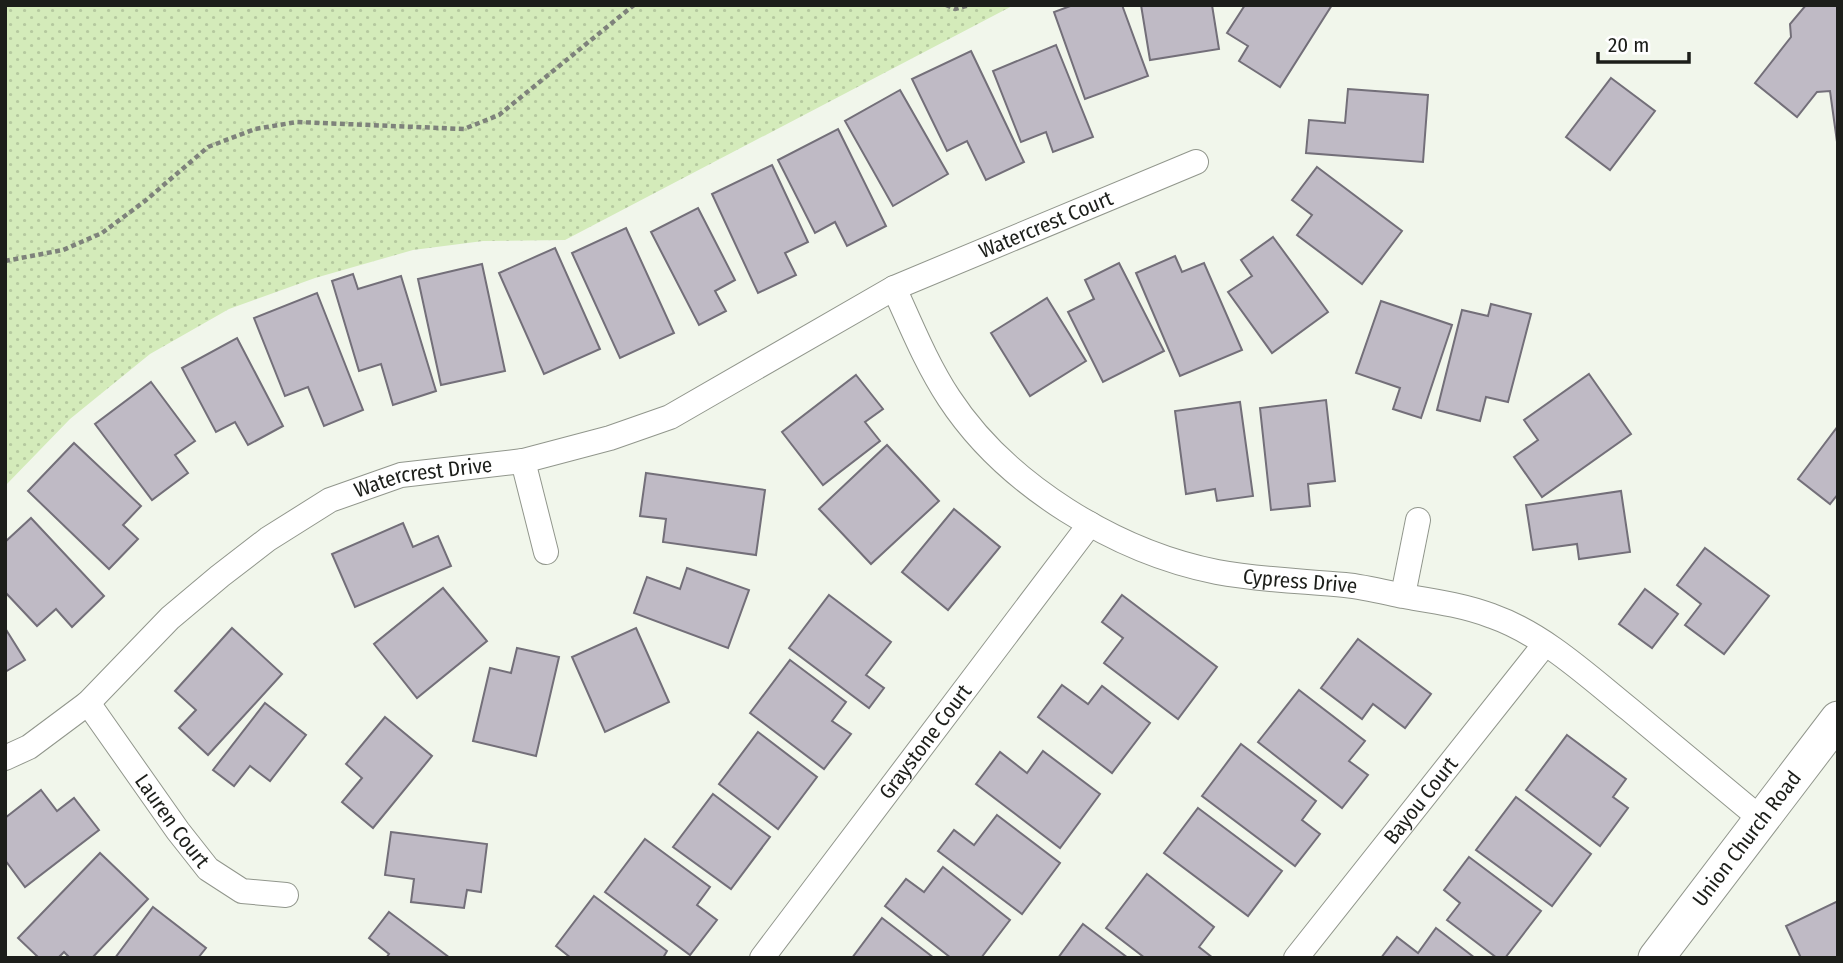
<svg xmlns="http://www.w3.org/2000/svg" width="1843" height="963" font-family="'Fira Sans Condensed',sans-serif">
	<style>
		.grass { fill: url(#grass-dots) }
		.building { fill: #bfbac5; stroke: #736f79; stroke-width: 2 }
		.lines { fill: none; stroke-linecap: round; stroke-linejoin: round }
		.street-casing { stroke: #91968c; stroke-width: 26 }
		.secondary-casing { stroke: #91968c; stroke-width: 37 }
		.path { stroke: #7e827b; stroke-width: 4.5; stroke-dasharray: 5 3.5; stroke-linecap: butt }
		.street { stroke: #fff; stroke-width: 24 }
		.secondary { stroke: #fff; stroke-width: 35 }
		.labels { text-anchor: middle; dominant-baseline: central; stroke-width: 5; stroke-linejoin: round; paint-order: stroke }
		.street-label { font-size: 21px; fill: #1c1e1a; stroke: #fff }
	</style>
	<defs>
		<pattern id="grass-dots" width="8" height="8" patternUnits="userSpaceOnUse" patternTransform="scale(1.75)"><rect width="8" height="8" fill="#d4ebba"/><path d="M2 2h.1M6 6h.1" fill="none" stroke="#b5c99f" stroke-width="1.8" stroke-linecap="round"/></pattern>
	</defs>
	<rect width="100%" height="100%" fill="#f1f6eb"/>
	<!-- grass -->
	<path class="grass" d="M5,5H1014L565,240L483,241L413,250L315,278L229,309L150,354L70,419L5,486Z"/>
	<!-- building -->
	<g class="building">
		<path d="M1073,5H1122L1148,76L1085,99L1054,12Z"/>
		<path d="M1141,5H1212L1219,49L1150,60Z"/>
		<path d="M1245,5H1332L1280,87L1239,61L1248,46L1227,33Z"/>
		<path d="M1806,5L1838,6V149L1830,91L1817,92L1797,117L1755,83L1791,37L1790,24Z"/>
		<path d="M1056,45L1093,137L1053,152L1046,132L1021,142L993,71Z"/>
		<path d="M971,51L1024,162L986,180L967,141L947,151L912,79Z"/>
		<path d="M1611,78L1655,111L1610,170L1566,137Z"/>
		<path d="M1348,89L1428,95L1423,162L1306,153L1309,120L1345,123Z"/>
		<path d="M900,90L948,174L893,206L845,121Z"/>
		<path d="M838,129L886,226L847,246L835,222L815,233L778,160Z"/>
		<path d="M772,165L808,242L785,253L796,275L758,293L712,194Z"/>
		<path d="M1317,167L1402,231L1362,284L1297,235L1312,215L1292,200Z"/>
		<path d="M698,208L735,280L715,291L726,311L699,325L651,232Z"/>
		<path d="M626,228L674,333L620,358L572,253Z"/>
		<path d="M1273,237L1328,312L1272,353L1228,292L1252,276L1241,260Z"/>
		<path d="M555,248L600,349L544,374L499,273Z"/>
		<path d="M1175,256L1182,272L1204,263L1242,350L1180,376L1136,273Z"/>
		<path d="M1119,263L1164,351L1103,382L1068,312L1094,299L1085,280Z"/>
		<path d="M482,264L505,371L441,385L418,279Z"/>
		<path d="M353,274L358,289L401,276L436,391L393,405L381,364L359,371L332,281Z"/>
		<path d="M317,293L363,410L324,426L308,387L285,396L254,318Z"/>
		<path d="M1047,298L1086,361L1030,396L991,333Z"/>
		<path d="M1381,301L1452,325L1421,418L1393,409L1400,388L1356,373Z"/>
		<path d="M1491,304L1531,314L1508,402L1486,397L1480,421L1437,410L1462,310L1488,316Z"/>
		<path d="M237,338L283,426L248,445L235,422L216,432L182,368Z"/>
		<path d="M1589,374L1631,434L1542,497L1514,457L1538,440L1524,420Z"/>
		<path d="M856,375L883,409L865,422L880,441L823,485L782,432Z"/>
		<path d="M151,382L195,441L175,455L188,473L152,500L95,424Z"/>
		<path d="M1326,400L1335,481L1308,484L1310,506L1271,510L1260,408Z"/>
		<path d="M1240,402L1253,496L1217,501L1215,489L1186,494L1175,411Z"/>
		<path d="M1838,426V494L1830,504L1798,479Z"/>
		<path d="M74,443L141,506L123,525L138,539L109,569L28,491Z"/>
		<path d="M887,445L939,501L871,564L819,509Z"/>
		<path d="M646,473L765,490L756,555L663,542L666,519L640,516Z"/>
		<path d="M1621,491L1630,552L1579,559L1577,544L1533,550L1526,505Z"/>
		<path d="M954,509L1000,547L948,610L902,572Z"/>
		<path d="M31,518L104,596L72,627L56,609L37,626L5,592V542Z"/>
		<path d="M403,523L413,547L438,536L451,566L355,607L332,554Z"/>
		<path d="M1705,548L1769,596L1724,654L1685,625L1701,604L1677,585Z"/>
		<path d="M687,568L749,590L728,648L634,613L647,577L680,589Z"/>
		<path d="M443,588L487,641L417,698L374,644Z"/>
		<path d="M1645,589L1678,614L1652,648L1619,624Z"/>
		<path d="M829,595L891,642L866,675L884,688L869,708L789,648Z"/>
		<path d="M1122,595L1217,667L1178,719L1104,663L1123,638L1102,622Z"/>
		<path d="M5,628L25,660L5,672Z"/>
		<path d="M232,628L282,674L208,755L179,728L196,710L175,691Z"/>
		<path d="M636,628L669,702L605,732L572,657Z"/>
		<path d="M1358,639L1431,694L1405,728L1373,704L1362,719L1321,688Z"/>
		<path d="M517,648L559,657L536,756L473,741L490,668L511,673Z"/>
		<path d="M790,660L846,702L832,721L851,734L824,769L750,713Z"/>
		<path d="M1062,685L1088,704L1102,686L1150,723L1112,773L1038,717Z"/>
		<path d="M1299,690L1365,741L1349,761L1368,775L1342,808L1258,742Z"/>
		<path d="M265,703L306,735L270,781L250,766L234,786L213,770Z"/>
		<path d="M385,717L432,756L373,828L342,802L362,778L346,764Z"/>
		<path d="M758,732L817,777L778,829L719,784Z"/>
		<path d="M1567,735L1626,779L1613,797L1628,808L1600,846L1526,790Z"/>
		<path d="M1241,744L1316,801L1302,820L1320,834L1295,866L1202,796Z"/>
		<path d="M1043,751L1100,794L1060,848L976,784L1000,752L1027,773Z"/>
		<path d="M41,790L57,811L74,798L99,830L25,887L5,860V818Z"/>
		<path d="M713,794L770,837L731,889L673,847Z"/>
		<path d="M1516,797L1591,854L1552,906L1476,850Z"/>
		<path d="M1198,808L1282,871L1248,916L1164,853Z"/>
		<path d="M997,815L1060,863L1022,914L938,851L954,830L974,845Z"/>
		<path d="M391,832L487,844L481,892L467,890L464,908L411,902L414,879L385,875Z"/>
		<path d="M645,839L710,887L697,905L717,920L690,955L605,892Z"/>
		<path d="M100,853L148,899L92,958H70L64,952L58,958H39L18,938Z"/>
		<path d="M1469,857L1541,911L1505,958H1497L1447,920L1460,903L1444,890Z"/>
		<path d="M943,867L1010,920L981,958H951L885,906L906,879L924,892Z"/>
		<path d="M1147,874L1214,927L1199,947L1213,958H1145L1106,928Z"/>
		<path d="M594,896L667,951L663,958H571L556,946Z"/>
		<path d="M1838,901V958H1801L1786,926Z"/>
		<path d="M153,907L206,948L198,958H115Z"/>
		<path d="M389,912L450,958H386L389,954L369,938Z"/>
		<path d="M882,918L934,958H852Z"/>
		<path d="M1083,924L1128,958H1058Z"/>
		<path d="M1436,928L1475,958H1381L1397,937L1418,953Z"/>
	</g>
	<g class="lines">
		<defs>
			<g id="street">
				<path id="s1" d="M894,288C911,325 926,363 949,398C1006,485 1116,552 1217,572C1259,580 1303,581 1345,585C1365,587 1384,592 1403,596C1433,601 1463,605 1492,616C1543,634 1587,675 1629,709C1673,746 1717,782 1761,819"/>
				<path d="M523,461L546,552"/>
				<path d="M1403,595L1418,520"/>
				<path id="s2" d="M88,703L178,831L208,869L242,891L286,895"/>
				<path id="s3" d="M5,758L29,747L88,703L170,618L220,576L268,539L330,500L401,475L523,461L610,438L670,417L894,288L1196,162"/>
				<path id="s4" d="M762,958L1090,524"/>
				<path id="s5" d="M1296,958L1545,644"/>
			</g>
			<g id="secondary">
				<path id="s6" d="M1656,958L1838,719"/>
			</g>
		</defs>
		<!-- street casing -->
		<use href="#street" class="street-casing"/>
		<!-- secondary casing -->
		<use href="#secondary" class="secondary-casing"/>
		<!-- path -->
		<g class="path">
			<path d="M946,5L955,9L970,5"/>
			<path d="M5,261L63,250L102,233L145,201L208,147L255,129L297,122L464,129L499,115L634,5"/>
		</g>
		<!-- street -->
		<use href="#street" class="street"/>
		<!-- secondary -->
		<use href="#secondary" class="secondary"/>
	</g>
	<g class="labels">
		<!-- street labels -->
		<g class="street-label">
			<text stroke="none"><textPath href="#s3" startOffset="1192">Watercrest Court</textPath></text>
			<text stroke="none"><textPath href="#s3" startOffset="514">Watercrest Drive</textPath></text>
			<text stroke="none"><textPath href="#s1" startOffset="534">Cypress Drive</textPath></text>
			<text stroke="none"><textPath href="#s4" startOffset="271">Graystone Court</textPath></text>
			<text stroke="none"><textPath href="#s5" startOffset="201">Bayou Court</textPath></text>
			<text stroke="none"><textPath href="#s2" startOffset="145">Lauren Court</textPath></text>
			<text stroke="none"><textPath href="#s6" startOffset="150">Union Church Road</textPath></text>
		</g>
	</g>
	<!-- border -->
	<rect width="1843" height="963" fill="none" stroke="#1c1e1a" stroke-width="14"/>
	<!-- scale -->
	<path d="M1598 52v10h91v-10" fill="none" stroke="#1c1e1a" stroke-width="3.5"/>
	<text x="1608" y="52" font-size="21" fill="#1c1e1a" stroke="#ffffff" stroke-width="5" paint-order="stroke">20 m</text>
</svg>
